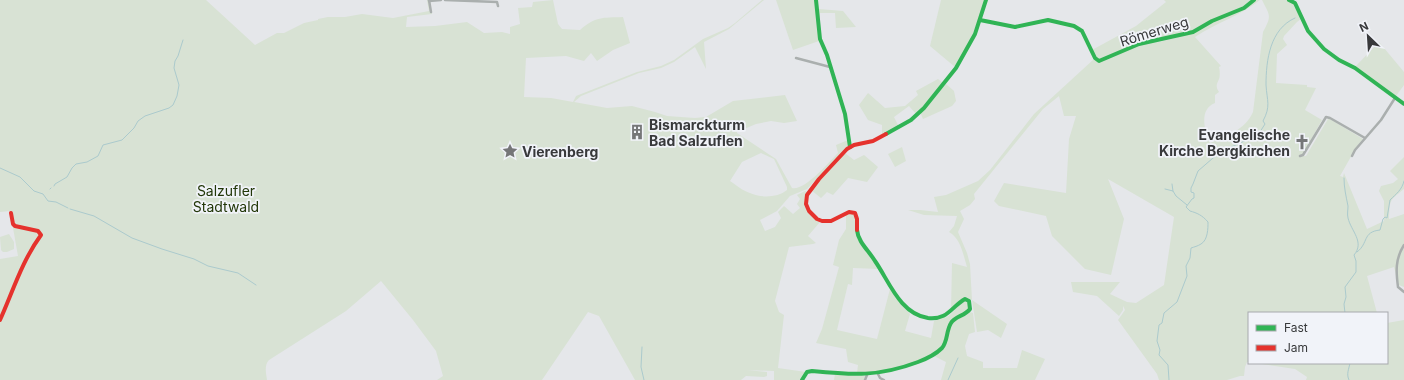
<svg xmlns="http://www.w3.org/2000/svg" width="1404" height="380" font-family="Inter,sans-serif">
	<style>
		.green { fill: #d8e2d4; fill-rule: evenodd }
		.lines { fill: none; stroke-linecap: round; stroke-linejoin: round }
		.stream { stroke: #abcacd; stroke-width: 1 }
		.street { stroke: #aaafae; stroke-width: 2.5 }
		.fast { stroke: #30b455; stroke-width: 4 }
		.jam { stroke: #e5322d; stroke-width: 4 }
		.labels { text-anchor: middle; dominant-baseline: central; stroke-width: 3.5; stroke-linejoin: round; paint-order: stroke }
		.street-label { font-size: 14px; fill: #38393b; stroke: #f1f3f9 }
		.poi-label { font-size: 14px; font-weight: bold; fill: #38393b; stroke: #f1f3f9; text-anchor: start }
		.park-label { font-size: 14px; fill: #223708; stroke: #f1f3f9 }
	</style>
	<rect width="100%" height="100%" fill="#e5e7ea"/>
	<!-- green -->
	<g class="green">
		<path d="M0,0H206L255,45L277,33H284L304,23L318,20V19L328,17H345L362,14L393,18L429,11L427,0H430L432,14L407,17L406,27L435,26L467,22L484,33L502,32L510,34V27L520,24L518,8L532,7L533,2L553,0L558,24L562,29L580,30C596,16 602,18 623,17L630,43L613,50L597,61L591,53L584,61L566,56L526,58L524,97L551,98L573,102L576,96L637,72L661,66L674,60L703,39L728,28L735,23L762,0H764L729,29L704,42L706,69L695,47L674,62L661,68L639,73L581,96L574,102L607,108L632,106L655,112L667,116L695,118L706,117L733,101L785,95L797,121L784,123L771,121L756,124L737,132V133L776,159L792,188C805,191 829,162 838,153L836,145L848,140V146L807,189L790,196L777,211L760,220L765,231L775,227L781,218L778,212L784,206L793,214L800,208L797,204L800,199L797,195L805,191L807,192C807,207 806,215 820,222L808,236L816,243L813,244L789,247L775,301L779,312L784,315L778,368L806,372L801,380H774V371L747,370L767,372V376L764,377L746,376L741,380H635L599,316L588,312L542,380H437L443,376L436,351L413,320L381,281L346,311L269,360C264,365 266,373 267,380H0V259L18,256L10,211L0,212ZM761,153L774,159L787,187V190C777,198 761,198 750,193C743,191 736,185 730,181L742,162Z"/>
		<path d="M776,0H817L819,9L843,11L856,27L836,28L835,13H820L819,41L793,50Z"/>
		<path d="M941,0H985C978,24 968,45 955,67L930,46Z"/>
		<path d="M1164,0H1260C1240,16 1216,23 1195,37L1221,66L1219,67C1220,71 1220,76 1219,79C1217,84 1215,86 1219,92L1215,95V103C1199,109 1204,130 1210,143C1227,136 1245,130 1253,112L1263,32C1272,15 1270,16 1262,0H1287L1293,2L1301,19L1297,22L1284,36L1283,39L1287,45L1277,54L1276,83L1307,85V87L1316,88L1305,110L1322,120L1302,156H1306L1328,119H1330L1363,139L1357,146L1340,176L1343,177L1344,173L1367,229L1384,221V201L1379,191L1381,186L1393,183L1398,179L1390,171L1404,157V189C1389,201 1390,199 1389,219L1404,214V287L1399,285L1394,267L1367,276L1377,313H1249V362H1247L1245,367L1244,376H1240L1227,380H1159L1157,374L1118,320L1125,310L1123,306V310L1119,316L1097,296L1073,292L1071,282H1120L1110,294L1127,302L1136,303L1164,285L1174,217L1108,179L1124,219L1111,275L1085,269L1052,236L1046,216L999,206L994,201L1004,183L1066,193L1069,139L1076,116H1064L1059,96L1043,109L974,194L975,199L970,205L960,211L964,219L958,232L967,253L970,264L972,300L1007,324L1001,338L988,330L977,332L972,300C962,294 956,304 951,311L952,263L967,267C963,254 961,239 949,232L954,226L957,216L924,215L908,210H920L938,212L934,197L946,195L978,181L990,170L1034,114L1094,59L1099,62L1140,44L1159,42L1175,38L1192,31L1174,37L1139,43L1099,60L1095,58L1092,50L1136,26L1166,2Z"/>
		<path d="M1379,42L1404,72V85L1396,96L1355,67Z"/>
		<path d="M938,79L943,83L916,114L909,106L894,117L899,127L882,135V125L868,120L859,105L868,93L885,108L905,106L918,95L916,91Z"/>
		<path d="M946,84L954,91L956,101L952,106L923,119L920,112Z"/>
		<path d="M902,147L906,161L895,167L888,154Z"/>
		<path d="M845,153L854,160L864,155L878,167L867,182L848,178L833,195L827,192L821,198L811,190Z"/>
		<path d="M849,213H852L855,216L856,232L879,269L853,268L852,285L848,284L837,330L877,339L890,289L899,302L910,314L905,331L931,338L934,321C938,319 943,318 947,317C955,313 959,299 968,302L970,305L968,311L951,320C949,327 948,337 944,343C932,364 879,374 857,373L858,365L848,362L846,349L816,343L822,329L839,267L833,265L839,240L846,229V215Z"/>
		<path d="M9,234L14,242V249L7,252H3L1,250L0,237Z"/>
		<path d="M970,312L973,313L975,332L969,334L965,346L967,356L983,362V368H1017L1022,350L1045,359L1035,380H941L946,362L934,356L940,352L947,344L950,325L953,322Z"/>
		<path d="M1404,320V380H1306L1307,377L1295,369L1255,363H1387V323Z"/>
		<path d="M835,374L865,376L864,380H834Z"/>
	</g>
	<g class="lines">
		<!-- stream -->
		<g class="stream">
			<path d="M0,168L20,177L34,191L43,194L48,201L56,202L68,208"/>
			<path d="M1344,178C1344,188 1346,196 1348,206C1348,210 1347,214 1348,218C1351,231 1365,242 1354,255L1356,261V272L1345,287L1346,297L1344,304L1345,313"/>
			<path d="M1172,184L1173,191"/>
			<path d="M54,186L55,184L67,177L72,168L76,164L87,162L98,156L103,145L122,140L134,128L138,121L145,116L169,108L173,105L177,96L179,85L174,68L175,61L178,56L183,40"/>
			<path d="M50,189L51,188"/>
			<path d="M1165,189L1173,191L1176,196L1187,205"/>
			<path d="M70,209L94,216L132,238L162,249L194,259L208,266L238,273L256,285"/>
			<path d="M1357,252C1369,243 1362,232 1380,230L1383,219L1385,217L1387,218L1390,200C1396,194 1402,190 1404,181"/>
			<path d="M642,347L641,367L644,380"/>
			<path d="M948,380L958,358"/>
			<path d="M1169,380L1168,365L1159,355L1160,350L1157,341L1159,325L1162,323L1164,313L1177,302L1187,276L1186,266L1190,258L1191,248C1194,247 1198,246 1201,244C1208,240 1208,228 1208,222C1202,215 1197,213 1190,211L1186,207L1192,199L1194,198V193L1191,192V188L1193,184L1198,171L1213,158L1231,147L1258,135L1265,124L1263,121C1271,106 1267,101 1266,85C1266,60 1270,29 1295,18"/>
			<path d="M1349,380C1346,374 1349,369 1350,363"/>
		</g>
		<!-- street -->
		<g class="street">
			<path d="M429,0L431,12"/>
			<path d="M445,0L497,2L498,6"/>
			<path d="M429,1L441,0"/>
			<path d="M796,58L830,67"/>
			<path d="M1300,156L1303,155L1326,117L1330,118L1365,138"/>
			<path d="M1352,156L1355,150L1381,120L1395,98"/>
			<path d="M1404,245C1395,259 1396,272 1398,287L1404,292"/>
			<path d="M878,374L880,378L884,380"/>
			<path d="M865,380L867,375"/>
		</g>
		<!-- fast -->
		<g class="fast">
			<path d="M816,0L820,39L827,55L845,114L850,147"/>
			<path d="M1289,0L1295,3L1308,31L1324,49L1339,60L1355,68L1404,104"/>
			<path d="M980,20L1015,27L1048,20L1074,26L1082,31L1095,58L1099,61L1139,44L1193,32L1212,21L1244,8L1254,0"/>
			<path d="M886,134L911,120L924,108L956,68L975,34L986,0"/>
			<path d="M802,380L807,372L812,371C853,375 878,377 918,362C926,359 935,355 942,348C948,341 946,331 951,323C955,316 965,316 970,309L969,301L965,299C951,307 948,320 928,318C900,314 889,281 875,261C869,251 858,242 857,230"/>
		</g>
		<!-- jam -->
		<g class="jam">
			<path d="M857,230V219L855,213L849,212L831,221H822L817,219L809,211L806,204L807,195L819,179L847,149L854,145L873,141L886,134"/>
			<path d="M0,320C13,291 22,261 41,235L38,231L15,226L13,224L11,213"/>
		</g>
	</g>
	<!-- icons -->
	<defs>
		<symbol id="building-bare" viewBox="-9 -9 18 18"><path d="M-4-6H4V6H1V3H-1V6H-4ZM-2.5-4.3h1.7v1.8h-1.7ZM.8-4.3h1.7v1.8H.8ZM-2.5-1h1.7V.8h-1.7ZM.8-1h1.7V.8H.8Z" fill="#757678" stroke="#f1f3f9" stroke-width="2.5" paint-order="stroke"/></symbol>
		<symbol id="church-bare" viewBox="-9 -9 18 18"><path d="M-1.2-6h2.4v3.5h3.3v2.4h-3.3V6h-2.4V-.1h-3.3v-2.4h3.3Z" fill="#757678" stroke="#f1f3f9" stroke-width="2.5" paint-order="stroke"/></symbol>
		<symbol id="sight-bare" viewBox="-9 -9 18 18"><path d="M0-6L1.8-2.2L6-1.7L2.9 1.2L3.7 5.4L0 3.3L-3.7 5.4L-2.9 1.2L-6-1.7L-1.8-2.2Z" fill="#757678" stroke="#f1f3f9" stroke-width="2.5" paint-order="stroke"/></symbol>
	</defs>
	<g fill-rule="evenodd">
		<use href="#building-bare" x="626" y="121" width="22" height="22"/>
		<use href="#church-bare" x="1291" y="131" width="22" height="22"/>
		<use href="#sight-bare" x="499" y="140" width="22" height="22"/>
	</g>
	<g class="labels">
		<!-- street labels -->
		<g class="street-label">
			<text transform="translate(1154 31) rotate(-17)">Römerweg</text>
		</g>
		<!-- poi labels -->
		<g class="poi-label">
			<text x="649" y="124">Bismarckturm<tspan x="649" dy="16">Bad Salzuflen</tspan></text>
			<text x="1290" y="134" text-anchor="end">Evangelische<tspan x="1290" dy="16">Kirche Bergkirchen</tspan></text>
			<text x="522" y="151">Vierenberg</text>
		</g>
		<!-- park labels -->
		<g class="park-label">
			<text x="226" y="190">Salzufler<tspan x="226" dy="16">Stadtwald</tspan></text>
		</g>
	</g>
	<!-- legend -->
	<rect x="1248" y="312" width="140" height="52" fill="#f1f3f9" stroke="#a7a9ad"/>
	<rect x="1256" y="325" width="20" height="6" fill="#30b455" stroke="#a7a9ad"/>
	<text x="1284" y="332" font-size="12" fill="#38393b">Fast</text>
	<rect x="1256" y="345" width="20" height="6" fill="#e5322d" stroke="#a7a9ad"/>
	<text x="1284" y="352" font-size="12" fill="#38393b">Jam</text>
	<!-- north arrow -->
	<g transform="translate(1368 36) rotate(335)" stroke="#f1f3f9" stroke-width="3" paint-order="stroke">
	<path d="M0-3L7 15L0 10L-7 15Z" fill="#38393b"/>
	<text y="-6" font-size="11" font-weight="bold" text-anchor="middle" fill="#38393b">N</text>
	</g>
</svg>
